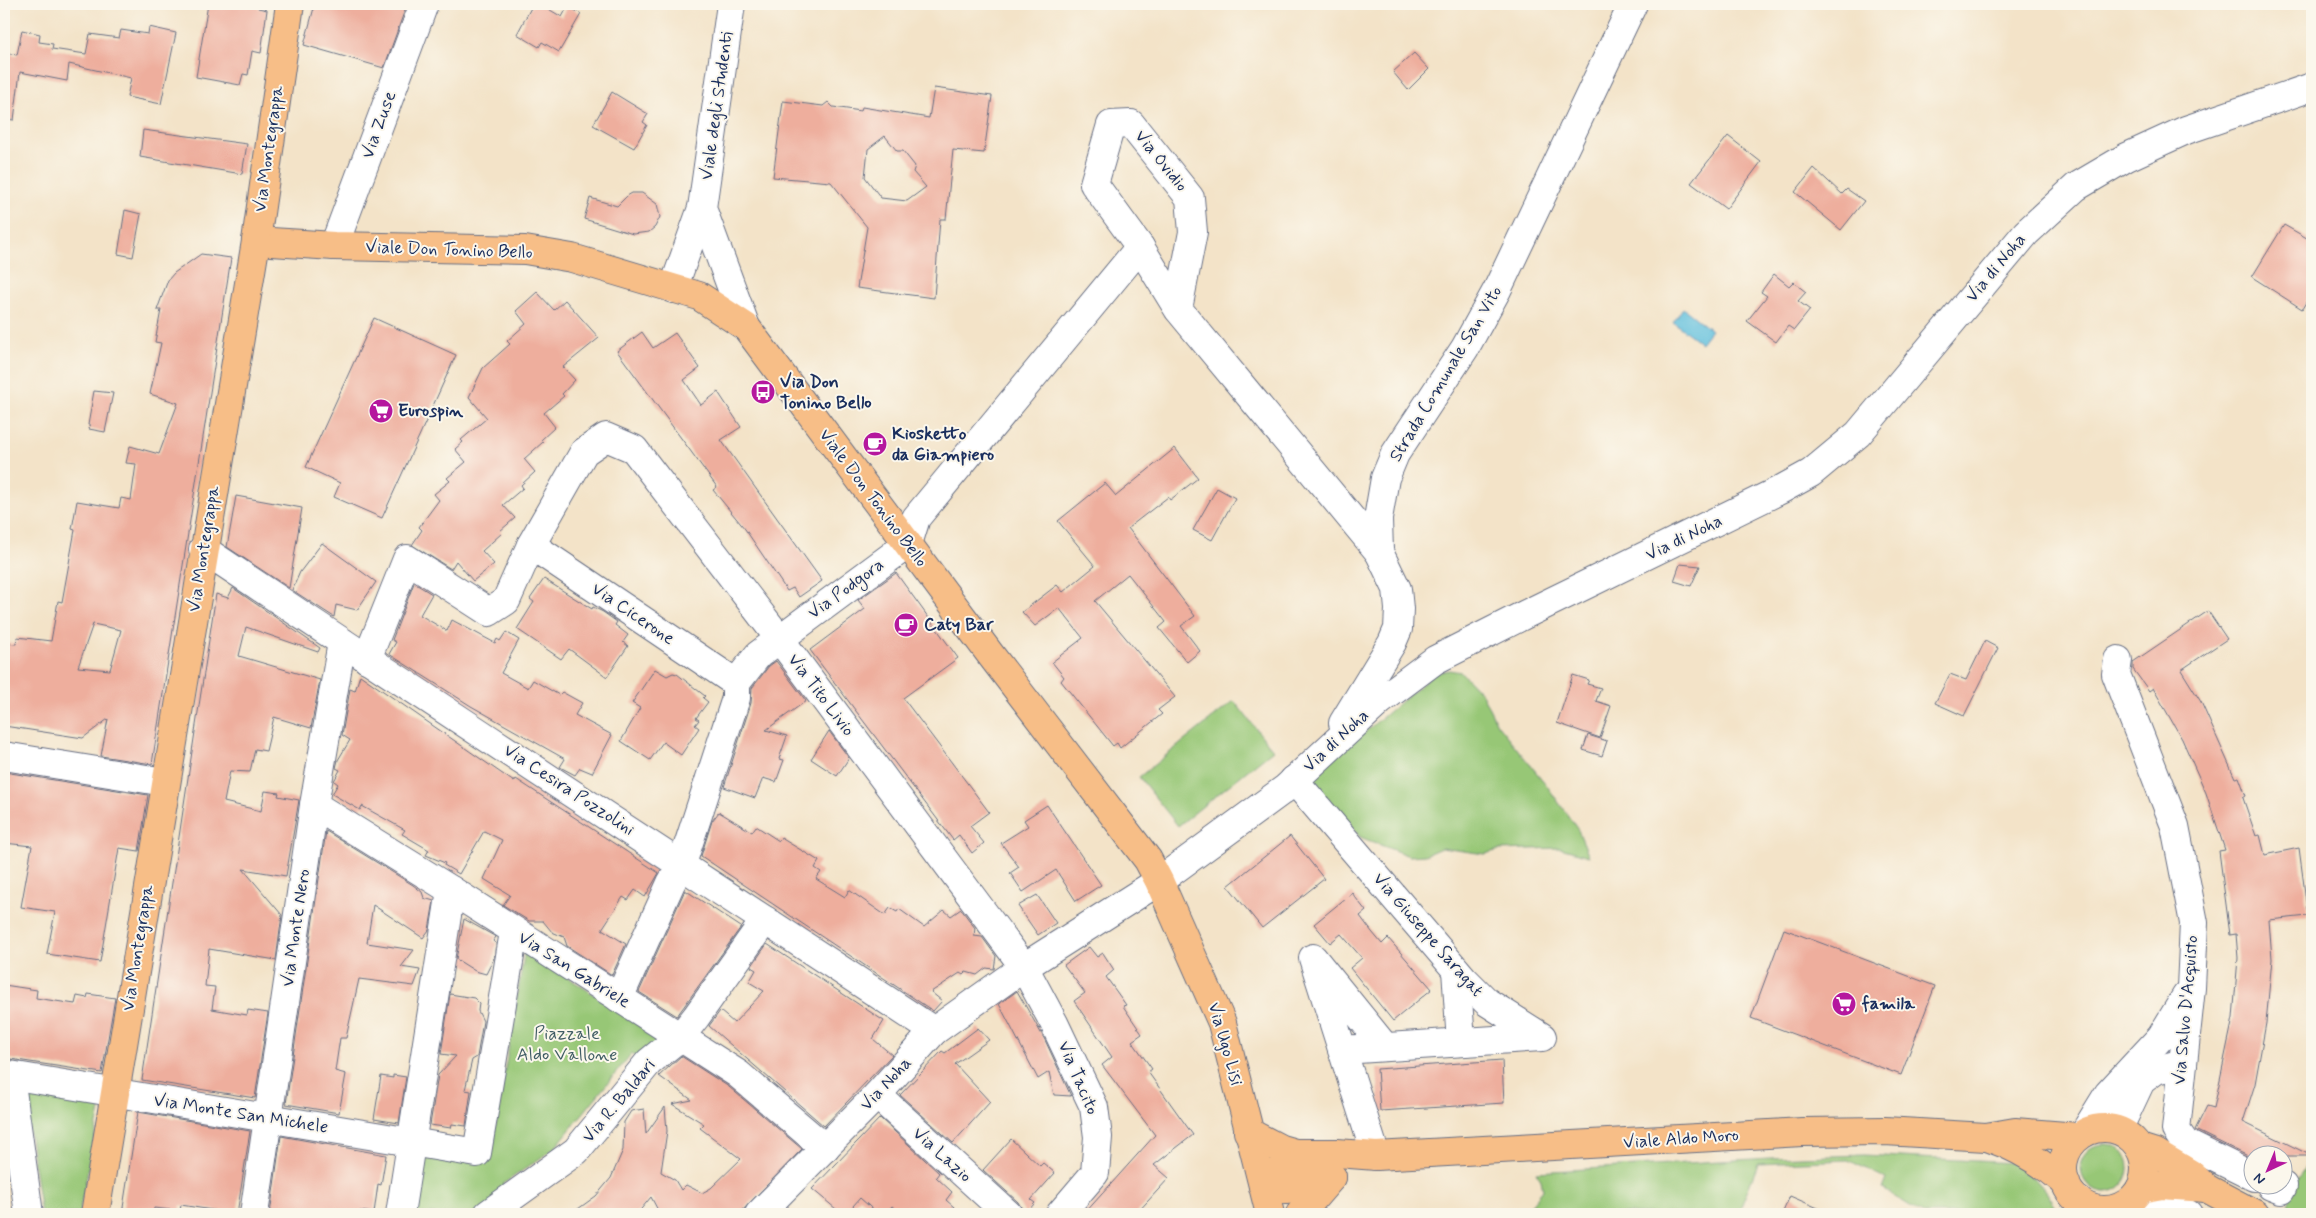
<svg xmlns="http://www.w3.org/2000/svg" width="2316" height="1218" font-family="Mynerve,sans-serif">
	<style>
		.green { fill: #97c776; stroke: #597b6a }
		.water { fill: #5ebfdd; stroke: #3c779e }
		.building { fill: #eeae9d; fill-rule: evenodd }
		.lines { fill: none; stroke-linecap: round; stroke-linejoin: round }
		.minor-casing { stroke: #676e83; stroke-width: 30 }
		.major-casing { stroke: #676e83; stroke-width: 30 }
		.minor { stroke: #fff; stroke-width: 28 }
		.major { stroke: #f7be87; stroke-width: 28 }
		.labels { text-anchor: middle; dominant-baseline: central; stroke-width: 4; stroke-linejoin: round; paint-order: stroke }
		.street-label { font-size: 18px; fill: #1b2f5e; stroke: #fbf7ec }
		.poi-label { font-size: 18px; font-weight: bold; fill: #1b2f5e; stroke: #fbf7ec; text-anchor: start }
		.park-label { font-size: 18px; fill: #405d65; stroke: #fbf7ec }
	</style>
	<rect width="100%" height="100%" fill="#fbf7ec"/>
	<filter id="ink" filterUnits="userSpaceOnUse"><feTurbulence type="fractalNoise" baseFrequency=".02" numOctaves="2"/><feDisplacementMap in="SourceGraphic" scale="10" xChannelSelector="R" yChannelSelector="G"/><feConvolveMatrix kernelMatrix="1 2 1 2 8 2 1 2 1" color-interpolation-filters="sRGB"/></filter>
	<filter id="wash" filterUnits="userSpaceOnUse"><feTurbulence type="fractalNoise" baseFrequency=".0096" numOctaves="4" result="noise"/><feDisplacementMap in="SourceGraphic" scale="20" xChannelSelector="R" yChannelSelector="G"/><feGaussianBlur stdDeviation="1.12" result="paint"/><feColorMatrix in="noise" values="0 0 0 0 0 0 0 0 0 0 0 0 0 0 0 0 0 1.4 0 .05"/><feComposite in="paint" operator="in"/></filter>
	<g filter="url(#wash)">
		<rect width="100%" height="100%" fill="#f3e3c8"/>
		<!-- green -->
		<g class="green">
			<path d="M1449,670L1461,672L1482,694L1497,724L1545,783L1578,830L1589,856L1560,848L1499,850L1485,854L1441,848L1425,855L1409,856L1360,837L1310,778L1435,673Z"/>
			<path d="M1234,701L1273,750L1178,826L1139,777Z"/>
			<path d="M525,949L661,1039L643,1062L632,1053L555,1148L503,1184L507,1193L476,1214H411L422,1154L479,1162L491,1154Z"/>
			<path d="M24,1095L101,1105L79,1214H41Z"/>
			<circle cx="2105" cy="1168" r="24"/>
			<path d="M1864,1155L2014,1163L2037,1181L2047,1193L2060,1214H1923L1883,1189L1887,1179L1848,1160L1758,1164L1738,1214H1538L1525,1212L1543,1190L1541,1180L1536,1172L1770,1158Z"/>
			<path d="M2312,1157V1189L2309,1201L2312,1205V1214H2300L2286,1207L2294,1184Z"/>
		</g>
		<!-- water -->
		<path class="water" d="M1683,308L1711,330L1701,343L1673,322Z"/>
		<g id="blocks">
			<!-- building -->
			<g class="building">
				<path d="M208,4H259L258,8L267,10L261,53L252,51L248,75L243,74L240,85L196,77Z"/>
				<path d="M315,4H407L384,68L304,45Z"/>
				<path d="M533,4H540L562,17L568,6L581,14L559,52L542,42L539,47L517,34Z"/>
				<path d="M149,27L176,33L161,104L127,97L131,78L69,64L67,81L20,72L14,120L4,119V53L17,55L22,30L40,34L39,42L53,44L52,49L86,54L90,34L119,38L121,30L148,34Z"/>
				<path d="M1414,53L1429,69L1408,90L1393,72Z"/>
				<path d="M934,88L992,96L984,153L953,150L946,219H940L934,298L857,288L867,227L831,182L773,177L783,101L823,106L828,102L833,107L861,111L862,107L929,118ZM885,136L897,151H903L915,166L913,172L926,187L907,201L881,198L865,177L868,149Z"/>
				<path d="M612,92L648,114L643,122L647,125L634,148L593,125Z"/>
				<path d="M143,130L247,144L242,174L140,157Z"/>
				<path d="M1728,136L1761,162L1726,209L1691,183Z"/>
				<path d="M1814,168L1842,194L1847,189L1864,201L1841,230L1795,192Z"/>
				<path d="M632,193H642L657,204L660,217L655,227L649,232L633,234L584,219L590,198L617,206L627,196Z"/>
				<path d="M125,210L141,214L133,257L118,254Z"/>
				<path d="M2284,225L2312,241V292L2302,309L2252,277Z"/>
				<path d="M201,254L231,258L152,764L101,756L108,719L83,738L4,726V643L16,644L17,637L51,641L58,601L62,602L75,530L72,529L77,501L119,508L121,498L131,500L136,464L126,463L130,446L159,454L178,403L150,394L161,343L155,342L161,310H157L168,280L174,273ZM93,624L121,630L110,670L78,667Z"/>
				<path d="M1774,274L1789,286L1793,282L1806,292L1798,301L1810,310L1794,330L1788,326L1776,342L1747,321L1767,296L1761,292Z"/>
				<path d="M537,292L554,310L565,300L599,338L563,367L575,380L562,394L564,396L544,413L555,427L541,440L543,442L524,459L535,472L521,485L523,488L503,505L515,518L500,531L502,533L482,551L494,564L473,581L456,561L451,569L412,545L422,530L419,527L439,500L434,494L450,481L447,478L466,462L455,449L463,442L461,440L487,418L469,397L483,368L510,344L507,341L526,324L516,311Z"/>
				<path d="M374,318L456,355L382,518L334,497L340,483L306,467Z"/>
				<path d="M642,332L653,348L675,333L700,368L684,380L701,405L718,392L741,427L721,440L822,581L799,597L793,588L787,591L745,529L713,490L717,487L617,351Z"/>
				<path d="M94,391L113,393L105,432L89,429L90,425H88Z"/>
				<path d="M1175,448L1198,478L1170,500L1168,497L1128,528L1195,616L1181,626L1200,651L1187,662L1159,628L1166,622L1128,574L1095,601L1175,697L1158,710L1162,714L1120,748L1117,743L1113,746L1061,681L1064,677L1052,662L1083,638L1059,608L1035,626L1022,612L1057,585L1063,592L1095,566L1058,521L1105,483L1116,496Z"/>
				<path d="M1217,488L1235,498L1212,540L1193,530Z"/>
				<path d="M236,496L302,508L289,588L227,547Z"/>
				<path d="M322,543L376,582L357,610L336,605L334,617L292,590L300,572Z"/>
				<path d="M1680,564L1700,566L1691,586L1674,581Z"/>
				<path d="M896,573L958,658L903,698L989,812L970,826L984,843L972,853L959,835L953,840L810,650L865,609L858,600Z"/>
				<path d="M544,579L592,609L593,607L603,612L617,622L615,625L628,635L623,642L628,646L607,677L569,649L561,659L517,629L534,602L530,599Z"/>
				<path d="M414,583L432,594L420,615L447,631L452,620L495,643L497,639L500,641L506,632L519,640L501,673L528,688L533,680L559,695L562,692L582,703L575,715L612,735L592,773L580,768L575,775L560,767L565,759L471,706L389,654L396,642L392,640Z"/>
				<path d="M233,588L320,648L318,652L246,627L239,656L320,680L311,728L274,717L266,751L255,749L250,772L230,771L224,802L261,811L265,791L279,793L278,796L299,800L286,876L243,869L282,915L276,960L209,949L205,986L215,987L212,1009L247,1015L248,1010L268,1013L255,1098L142,1080L216,594L228,598Z"/>
				<path d="M2208,611L2227,639L2181,670L2201,702L2235,778L2239,777L2246,796L2243,798L2256,836L2260,835L2265,855L2299,848L2308,916L2269,920L2272,959L2266,1023L2255,1084L2243,1122L2312,1156H2254V1159L2195,1130L2207,1106L2214,1108L2233,1018L2238,958L2236,934L2230,935L2219,851L2225,850L2206,793L2182,739L2153,688L2149,691L2133,669V662Z"/>
				<path d="M1985,641L1998,648L1964,716L1935,703L1950,674L1966,680Z"/>
				<path d="M776,661L806,701L766,730L787,736L779,759L784,760L776,782L763,778L755,798L724,787L751,703L752,688L769,666Z"/>
				<path d="M655,669L667,676L673,673L677,674L705,696L703,698L708,702L696,718L699,720L695,725L699,728L681,755L663,742L650,760L621,741L640,708L632,703Z"/>
				<path d="M360,675L514,782L516,779L659,873L645,897L635,890L628,900L623,897L602,929L626,944L612,975L567,946L564,937L552,932L543,921H529L503,905L510,895L484,879L502,840L484,831L459,874L444,865L445,863L426,855L429,850L402,834L405,830L362,806L360,810L332,794L338,784L334,781L340,770L336,768L338,760L350,740L342,735L350,689L355,691Z"/>
				<path d="M1573,675L1589,680L1587,684L1601,688L1596,701L1611,706L1600,738L1557,723Z"/>
				<path d="M829,731L849,758L837,776L811,759Z"/>
				<path d="M1588,735L1607,741L1602,756L1583,750Z"/>
				<path d="M4,772L148,795L139,851L119,848L100,962L47,954L55,912L21,907L32,846L4,843Z"/>
				<path d="M1047,805L1101,885L1076,901L1056,870L1023,892L1010,873L1019,867L1001,843L1028,826L1024,820Z"/>
				<path d="M719,812L752,832L756,826L779,841L781,838L819,861L815,868L821,872L816,879L845,897L849,890L885,915L890,908L897,912L899,909L924,927L944,910L951,916L961,909L975,928L974,936L982,937L996,956L994,969L986,968L977,975L966,972L963,975L960,973L931,992L942,1001L933,1011L701,856L712,821Z"/>
				<path d="M326,831L413,885L422,892L424,898L434,901L429,930L423,938L373,905L367,943L414,950L401,967L420,970L414,986L359,979L346,1038H340L335,1071L346,1074L339,1113L286,1104Z"/>
				<path d="M1290,836L1324,879L1262,928L1228,886Z"/>
				<path d="M685,890L741,927L677,1016L639,992Z"/>
				<path d="M1352,893L1366,911L1360,916L1372,932L1382,944L1388,938L1432,989L1393,1021L1350,968L1362,958L1341,934L1330,943L1314,924Z"/>
				<path d="M1037,895L1056,923L1038,935L1018,906Z"/>
				<path d="M464,919L496,937L493,941L496,943L494,958L486,974L475,971L456,959Z"/>
				<path d="M1784,929L1935,986L1901,1075L1751,1018Z"/>
				<path d="M767,944L884,1021L873,1039L892,1055L824,1126L709,1026L720,1011L734,1023L764,991L749,982L756,970L751,967Z"/>
				<path d="M1089,947L1097,957L1103,953L1114,970L1106,977L1126,1005L1123,1006L1142,1034L1132,1041L1152,1069L1148,1072L1193,1135L1154,1165L1169,1178L1136,1214H1084L1155,1135L1102,1065L1112,1057L1074,1001L1085,993L1064,965Z"/>
				<path d="M4,985L37,990L36,998L75,1004L77,996L87,998L88,994L115,998L102,1073L4,1058Z"/>
				<path d="M1017,991L1045,1040L1071,1096L1054,1095L1049,1072L1038,1079L999,1004Z"/>
				<path d="M450,994L474,998L479,1003L478,1011L483,1021L477,1057L472,1060L465,1090L471,1091L466,1126L452,1124L451,1128L430,1125L438,1075L456,1056L441,1054Z"/>
				<path d="M978,1028L989,1040L955,1064L990,1102L953,1143L900,1095L942,1051L945,1053Z"/>
				<path d="M681,1056L729,1087L802,1149L739,1214H660L651,1197L637,1214H571L596,1196L611,1178L623,1150L624,1122L631,1111L644,1109L646,1134L665,1107L667,1131L661,1172L675,1180L681,1190L686,1185L702,1193L711,1188L741,1159L700,1128L704,1124L672,1104L692,1100L659,1076Z"/>
				<path d="M1502,1060L1504,1103L1380,1111L1377,1069Z"/>
				<path d="M393,1075L406,1077L399,1123L374,1119L381,1076L393,1078Z"/>
				<path d="M138,1112L250,1131L237,1214L181,1205L180,1211L154,1208L153,1214H122Z"/>
				<path d="M880,1118L939,1173L936,1177L952,1192L946,1200L962,1214H902L892,1206L884,1214H878L860,1198L846,1214H842L812,1189Z"/>
				<path d="M281,1136L386,1155L381,1185L378,1184L374,1213L360,1211L359,1214H352L330,1210V1214H270Z"/>
				<path d="M1011,1139L1040,1166L1043,1163L1055,1173L1031,1200L1035,1203L1025,1214L1018,1202L983,1170Z"/>
				<path d="M1790,1196L1832,1214H1782Z"/>
			</g>
		</g>
	</g>
	<g filter="url(#ink)">
		<use href="#blocks" fill-opacity="0" stroke="#676e83" stroke-width="1"/>
		<g class="lines">
			<defs>
				<g id="minor">
					<path d="M702,208L746,327"/>
					<path d="M334,246L424,4"/>
					<path d="M673,289L702,208L731,4"/>
					<path d="M1178,309L1193,232L1190,198L1131,124L1111,125L1094,184L1140,247L1178,309L1379,552"/>
					<path d="M531,545L736,683"/>
					<path d="M203,549C445,712 691,871 934,1031"/>
					<path d="M367,659L407,559L489,612L506,601L531,545L584,452L606,437L634,449L779,638L1024,967L1054,1023L1094,1107L1098,1137L1095,1173L1060,1214"/>
					<path d="M2118,660L2116,674L2175,826L2194,923L2191,988L2176,1130L2185,1143L2254,1177"/>
					<path d="M1343,723L1392,643L1398,629L1399,609L1397,589L1379,552L1378,519L1385,478L1395,454L1465,348L1497,290L1633,4"/>
					<path d="M4,756L165,782"/>
					<path d="M1294,780L1464,979L1487,1002L1542,1037L1342,1050"/>
					<path d="M314,805L451,890L738,1074L825,1148"/>
					<path d="M1456,970L1461,1042"/>
					<path d="M619,998L671,883L682,864L736,698V683L758,655L908,544L916,518L1140,247"/>
					<path d="M4,1074L477,1153L514,932"/>
					<path d="M10,1076L29,1214"/>
					<path d="M877,1095L1008,1214"/>
					<path d="M2118,1130L2141,1081L2156,1070L2183,1063"/>
					<path d="M2084,1133L2108,1094L2161,1037L2186,996"/>
					<path d="M1376,1156L1313,958L1385,1047"/>
					<path d="M2271,1186L2281,1190L2283,1186"/>
					<path d="M2078,1200L2081,1214"/>
					<path d="M254,1214L314,805L342,642"/>
					<path d="M400,1214L451,890"/>
					<path d="M488,1214L576,1151L649,1062L680,1037L696,1017L765,920"/>
					<path d="M759,1214L877,1095L934,1031L1024,967L1159,881L1286,788L1380,701L1435,660L1526,614L1780,490L1811,473L1858,434L2026,233L2076,187L2127,157L2186,130L2312,87"/>
					<path d="M2121,1214L2131,1200"/>
					<path d="M2155,1214C2167,1205 2175,1207 2188,1214"/>
				</g>
				<g id="major">
					<path d="M256,241L334,246L525,250L572,258L699,296L746,327L990,654L1148,860L1159,881L1222,1023L1270,1214"/>
					<circle cx="2104" cy="1169" r="41"/>
					<path d="M1248,1132L1281,1149L1295,1153H1337L1376,1156L1802,1132L1885,1131L1986,1137L2015,1132L2078,1137"/>
					<path d="M1990,1138C2019,1148 2042,1162 2066,1183"/>
					<path d="M2140,1148L2156,1153L2191,1174L2206,1188L2255,1214"/>
					<path d="M1319,1158L1276,1173L1263,1186C1286,1194 1311,1189 1332,1177"/>
					<path d="M2140,1189L2162,1185L2206,1188"/>
					<path d="M95,1214L256,241L290,4"/>
					<path d="M1300,1214L1332,1177"/>
				</g>
			</defs>
			<!-- minor casing -->
			<use href="#minor" class="minor-casing"/>
			<!-- major casing -->
			<use href="#major" class="major-casing"/>
			<!-- minor -->
			<use href="#minor" class="minor"/>
			<!-- major -->
			<use href="#major" class="major"/>
		</g>
	</g>
	<!-- icons -->
	<defs>
		<symbol id="bus-disc" viewBox="-11 -11 22 22"><circle r="9.5" fill="#b5179e" stroke="#fbf7ec"/><path d="M-5-6H5V4H4V6H2V4H-2V6H-4V4H-5ZM-3.5-4V0h7V-4ZM-3.5 1.2v1.5H-2V1.2ZM2 1.2v1.5H3.5V1.2Z" fill="#fff"/></symbol>
		<symbol id="supermarket-disc" viewBox="-11 -11 22 22"><circle r="9.5" fill="#b5179e" stroke="#fbf7ec"/><path d="M-6-5.5h2.5l.6 2H6L4.5 2H-2.5L-4.4-4H-6ZM-1.5 3.2a1.3 1.3 0 1 0 .1 0ZM3 3.2a1.3 1.3 0 1 0 .1 0Z" fill="#fff"/></symbol>
		<symbol id="cafe-disc" viewBox="-11 -11 22 22"><circle r="9.5" fill="#b5179e" stroke="#fbf7ec"/><path d="M-5.5-4.5H6V0H3Q3 3.5 0 3.5H-2.5Q-5.5 3.5-5.5 0ZM3-3.2v2h1.7v-2ZM-6 4.5H4V6H-6Z" fill="#fff"/></symbol>
	</defs>
	<g fill-rule="evenodd">
		<use href="#bus-disc" x="749" y="378" width="28" height="28"/>
		<use href="#supermarket-disc" x="367" y="397" width="28" height="28"/>
		<use href="#cafe-disc" x="861" y="430" width="28" height="28"/>
		<use href="#cafe-disc" x="892" y="611" width="28" height="28"/>
		<use href="#supermarket-disc" x="1830" y="990" width="28" height="28"/>
	</g>
	<g class="labels">
		<!-- street labels -->
		<g class="street-label">
			<text transform="translate(717 106) rotate(-82)">Viale degli Studenti</text>
			<text transform="translate(379 125) rotate(-70)">Via Zuse</text>
			<text transform="translate(269 149) rotate(-82)">Via Montegrappa</text>
			<text transform="translate(1161 161) rotate(51)">Via Ovidio</text>
			<text transform="translate(449 250) rotate(2)">Viale Don Tonino Bello</text>
			<text transform="translate(1996 268) rotate(-50)">Via di Noha</text>
			<text transform="translate(1446 374) rotate(-59)">Strada Comunale San Vito</text>
			<text transform="translate(873 498) rotate(53)">Viale Don Tonino Bello</text>
			<text transform="translate(1684 538) rotate(-26)">Via di Noha</text>
			<text transform="translate(204 549) rotate(-81)">Via Montegrappa</text>
			<text transform="translate(846 589) rotate(-36)">Via Podgora</text>
			<text transform="translate(633 614) rotate(34)">Via Cicerone</text>
			<text transform="translate(821 695) rotate(53)">Via Tito Livio</text>
			<text transform="translate(1336 741) rotate(-43)">Via di Noha</text>
			<text transform="translate(569 790) rotate(33)">Via Cesira Pozzolini</text>
			<text transform="translate(296 928) rotate(-82)">Via Monte Nero</text>
			<text transform="translate(1428 935) rotate(49)">Via Giuseppe Saragat</text>
			<text transform="translate(138 948) rotate(-81)">Via Montegrappa</text>
			<text transform="translate(574 970) rotate(32)">Via San Gabriele</text>
			<text transform="translate(2186 1010) rotate(-85)">Via Salvo D'Acquisto</text>
			<text transform="translate(1225 1044) rotate(74)">Via Ugo Lisi</text>
			<text transform="translate(1078 1078) rotate(67)">Via Tacito</text>
			<text transform="translate(886 1084) rotate(-47)">Via Noha</text>
			<text transform="translate(619 1101) rotate(-50)">Via R. Baldari</text>
			<text transform="translate(241 1114) rotate(9)">Via Monte San Michele</text>
			<text transform="translate(1681 1139) rotate(-4)">Viale Aldo Moro</text>
			<text transform="translate(942 1155) rotate(42)">Via Lazio</text>
		</g>
		<!-- poi labels -->
		<g class="poi-label">
			<text x="780" y="382">Via Don<tspan x="780" dy="21">Tonino Bello</tspan></text>
			<text x="398" y="411">Eurospin</text>
			<text x="892" y="434">Kiosketto<tspan x="892" dy="21">da Giampiero</tspan></text>
			<text x="924" y="625">Caty Bar</text>
			<text x="1862" y="1004">famila</text>
		</g>
		<!-- park labels -->
		<g class="park-label">
			<text x="567" y="1034">Piazzale<tspan x="567" dy="21">Aldo Vallone</tspan></text>
		</g>
	</g>
	<!-- margin -->
	<rect width="2316" height="1218" fill="none" stroke="#fbf7ec" stroke-width="20"/>
	<!-- north arrow -->
	<g transform="translate(2268 1170) rotate(224)"><circle r="24" fill="#fbf7ec" stroke="#a1a7b3"/>
	<path d="M0-4L9 19L0 12L-9 19Z" fill="#b5179e"/>
	<text y="-8" font-size="14" font-weight="bold" text-anchor="middle" fill="#1b2f5e">N</text>
	</g>
</svg>
